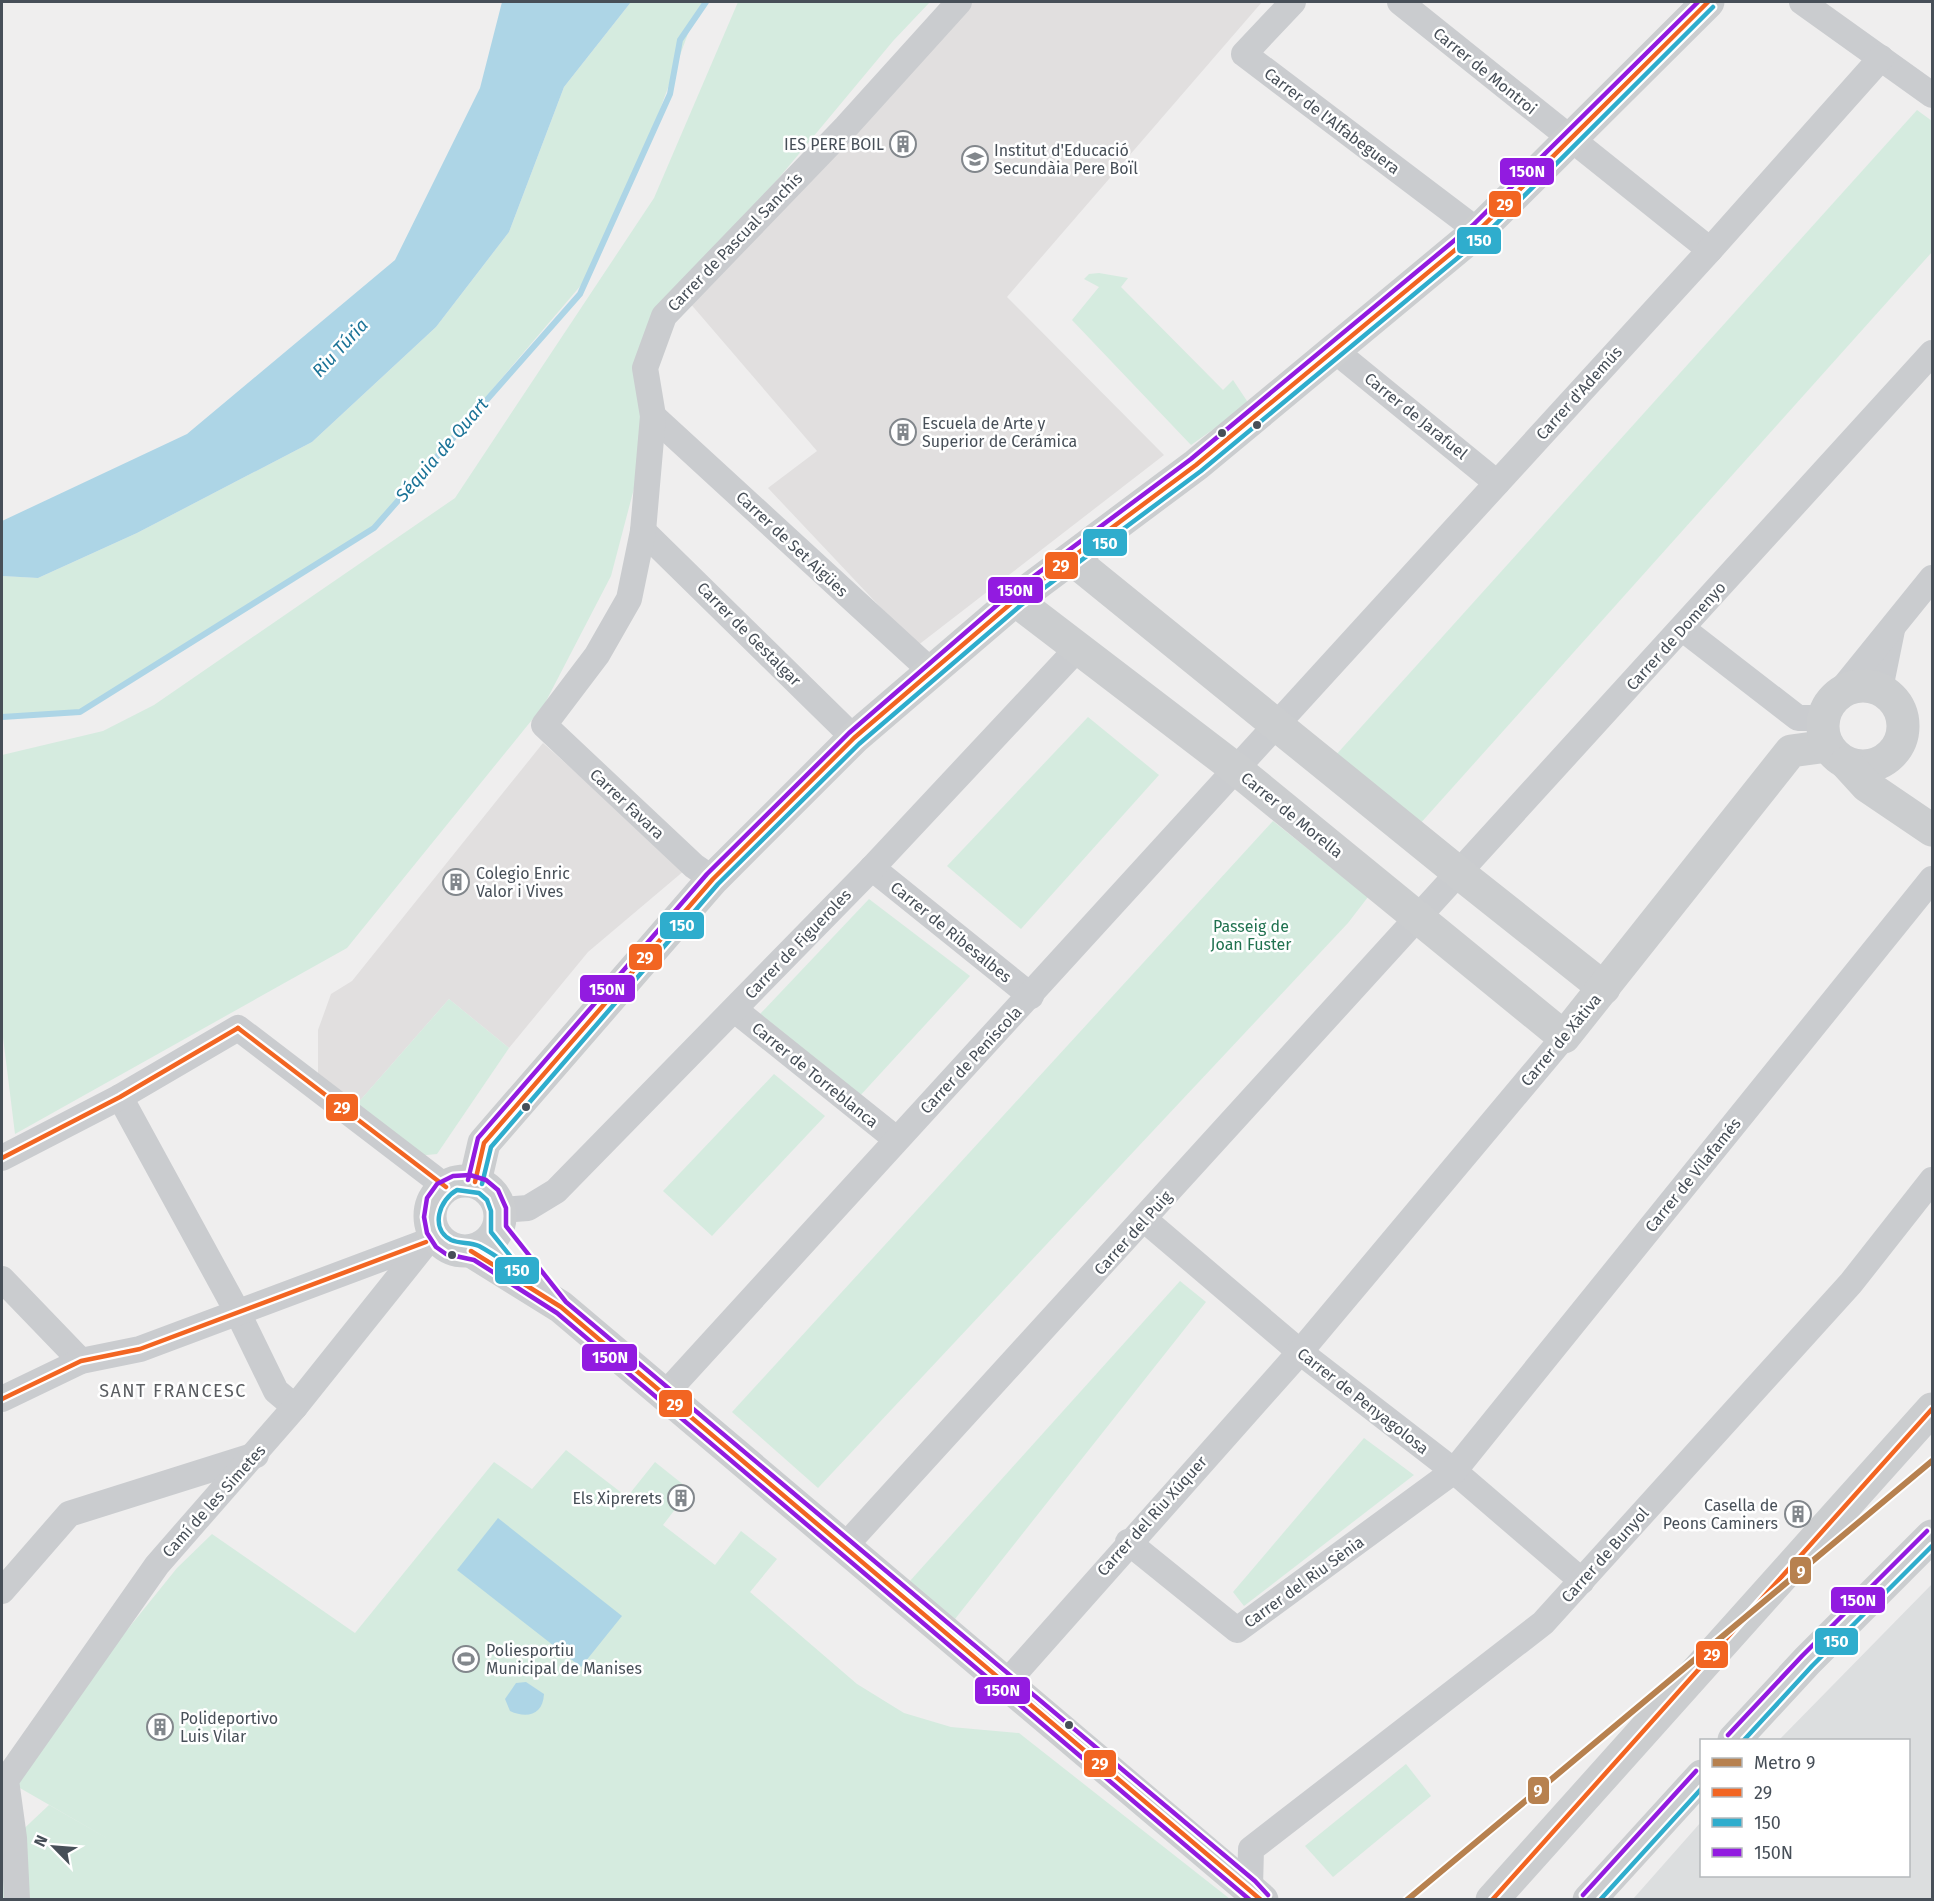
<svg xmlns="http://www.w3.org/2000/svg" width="1934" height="1901" font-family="'Fira Sans',sans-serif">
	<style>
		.education { fill: #e1dfdf }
		.airport { fill: #dcdedf }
		.green { fill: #d5ebdf }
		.water { fill: #add5e6 }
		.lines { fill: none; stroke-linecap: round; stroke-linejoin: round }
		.stream { stroke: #add5e6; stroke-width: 6 }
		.street { stroke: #cacccf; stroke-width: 26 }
		.secondary { stroke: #cbcdcf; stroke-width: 33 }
		.bus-1-casing { stroke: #fff; stroke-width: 9 }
		.bus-2-casing { stroke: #fff; stroke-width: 9 }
		.bus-3-casing { stroke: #fff; stroke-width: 9 }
		.bus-1 { stroke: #f26522; stroke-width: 4.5 }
		.bus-2 { stroke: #2fadcd; stroke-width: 4.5 }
		.bus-3 { stroke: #921be0; stroke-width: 4.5 }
		.metro-1-casing { stroke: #fff; stroke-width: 10 }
		.metro-1 { stroke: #b7814f; stroke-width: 6 }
		.bus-dot { fill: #474f58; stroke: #fff; stroke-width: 2 }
		.labels { text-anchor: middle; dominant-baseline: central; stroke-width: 5; stroke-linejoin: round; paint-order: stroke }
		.street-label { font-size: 16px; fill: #474f58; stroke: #fff }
		.poi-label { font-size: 16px; fill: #474f58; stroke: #fff; text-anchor: start }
		.park-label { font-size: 16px; fill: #20714f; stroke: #fff }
		.water-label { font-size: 18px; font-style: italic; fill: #1b7397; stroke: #fff }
		.neighbourhood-label { font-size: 18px; letter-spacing: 1.5px; fill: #5a5d61; stroke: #fff }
		.line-badge { stroke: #fff; stroke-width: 2 }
		.badge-label { font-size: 16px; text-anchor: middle; font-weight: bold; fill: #fff }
	</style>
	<rect width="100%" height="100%" fill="#efeeee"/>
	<!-- education -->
	<g class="education">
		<path d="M966,2H1262L1007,297L1164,455L917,646L768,488L817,451L689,302Z"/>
		<path d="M543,743L685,870L588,952L509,1048L449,999L357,1104L318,1074V1030L331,994L352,981Z"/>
	</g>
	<!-- airport -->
	<path class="airport" d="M1932,1584V1899H1633L1701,1822L1702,1876H1908V1740H1779Z"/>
	<!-- green -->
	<g class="green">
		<path d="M631,2H705L693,20L648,142L588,277L374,528L80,712L2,717V576L38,578L137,533L312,442L436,327L509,232L564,87Z"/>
		<path d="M738,2H930L893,41L664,316L653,416L611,576L544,705L347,948L15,1134L2,1029V755L103,731L154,705L455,498L654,198Z"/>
		<path d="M1917,110L1932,121V252L1419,825L1335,756Z"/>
		<path d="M1099,273L1128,278L1121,287L1223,390L1233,380L1249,404L1191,445L1072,320L1099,287L1084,279L1089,274Z"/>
		<path d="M1088,717L1159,775L1021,929L947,866Z"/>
		<path d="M1273,821L1368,897L1348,923L818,1488L732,1412Z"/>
		<path d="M869,899L970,976L858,1098L760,1014Z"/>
		<path d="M449,999L509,1048L437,1154L417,1156L357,1104Z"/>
		<path d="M774,1074L825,1116L712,1236L663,1191Z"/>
		<path d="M1180,1281L1206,1302L955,1619L909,1582Z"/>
		<path d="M1364,1438L1414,1475L1244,1606L1233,1592Z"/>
		<path d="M566,1450L627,1497L655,1462L690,1490L663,1525L715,1565L741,1531L777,1559L750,1592L857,1684L904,1713L951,1727L1019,1733L1230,1899H2V1831L14,1838L49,1805L112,1841L6,1780L177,1568L212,1534L355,1633L494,1462L532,1489Z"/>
		<path d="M1406,1764L1431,1796L1333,1877L1305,1846Z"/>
	</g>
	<!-- water -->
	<g class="water">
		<path d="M502,2H631L564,87L509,232L436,327L312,442L137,533L38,578L2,576V521L187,434L395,260L480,88Z"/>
		<path d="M498,1518L622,1616L581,1667L457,1570Z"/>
		<path d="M526,1682L544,1694C543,1715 527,1719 510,1711L505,1699L516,1683Z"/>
	</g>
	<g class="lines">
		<!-- stream -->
		<path class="stream" d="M2,717L80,712L374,528L580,294L670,94L680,40L706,2"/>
		<!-- street -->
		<g class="street">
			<path d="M1293,2L1244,54L1478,231"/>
			<path d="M1400,2L1710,250"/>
			<path d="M1802,2L1932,95"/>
			<path d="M1334,350L1497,483"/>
			<path d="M653,416L932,672"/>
			<path d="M643,531L854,738"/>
			<path d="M1683,629L1798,718H1824"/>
			<path d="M1880,689L1892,630"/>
			<path d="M1839,693L1932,578"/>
			<path d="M872,868L1031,996"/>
			<path d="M713,879L694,866L544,725L597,655L629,599L643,531L653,416L645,368L664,316L846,127L959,2"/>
			<path d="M735,1010L896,1139"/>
			<path d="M120,1097L238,1313L276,1391L295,1407"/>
			<path d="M2,1158L120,1097L238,1028L446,1187"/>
			<path d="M500,1210L528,1208L556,1191L872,868L1078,648"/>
			<path d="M1145,1220L1300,1352L1454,1471L1582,1581"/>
			<path d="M2,1279L81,1361"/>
			<path d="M665,1394L1710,250L1881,58"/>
			<path d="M2,1399L81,1361L140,1349L426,1242"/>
			<path d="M1128,1542L1237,1630L1454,1471L1932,879"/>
			<path d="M845,1546L1932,353"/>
			<path d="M2,1591L69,1514L256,1455"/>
			<path d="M1007,1682L1300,1352L1564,1037"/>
			<path d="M1250,1887L1251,1849L1543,1623L1851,1283L1932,1180"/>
			<path d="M17,1900L14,1838L6,1780L157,1565L295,1407L434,1233"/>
		</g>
		<!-- secondary -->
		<g class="secondary">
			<path d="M1072,559L1459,873L1604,988"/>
			<path d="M1015,600L1236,769L1564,1037L1791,751L1828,746"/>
			<circle cx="1863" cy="726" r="40"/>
			<path d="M1846,763L1867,786L1932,830"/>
			<circle cx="465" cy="1216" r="35"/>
			<path d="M475,1182L484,1143L713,879L854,738L1015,600L1196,465L1478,231L1708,2"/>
			<path d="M471,1251L561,1307L1262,1900"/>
			<path d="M1734,1740L1807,1661L1932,1536"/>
			<path d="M1492,1900L1932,1409"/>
			<path d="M1589,1900L1702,1776"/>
		</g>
		<defs>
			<g id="bus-1">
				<path d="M238,1028L446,1187"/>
				<path d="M2,1158L120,1097L238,1028"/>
				<path d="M475,1182L484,1143L713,879L854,738L1015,600L1196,465L1478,231L1708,2"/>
				<path d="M471,1251L561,1307L1261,1900"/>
				<path d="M2,1399L81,1361L140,1349L426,1242"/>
				<path d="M1492,1900L1932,1409"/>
			</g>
			<g id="bus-2">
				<path d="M482,1184L491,1147L718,884L859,744L1020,606L1201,471L1483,237L1713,7"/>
				<path d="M457,1190L479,1193L487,1200L491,1211V1232L527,1277C511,1267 496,1255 479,1246C470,1242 460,1244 451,1240C429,1228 440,1199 457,1190Z"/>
				<path d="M1744,1740L1812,1666L1932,1546"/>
				<path d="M1600,1900L1702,1788"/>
			</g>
			<g id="bus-3">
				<path d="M468,1180L478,1138L707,874L849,733L1010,594L1191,459L1473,225L1698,2"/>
				<path d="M1728,1735L1802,1656L1927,1531"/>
				<path d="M1583,1895L1696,1771"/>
				<path d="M1250,1900L557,1313L474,1260L446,1254L436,1247L427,1233L424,1217L427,1198L437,1184L453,1176L470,1175L486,1180L498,1190L506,1208V1226L566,1302L1255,1881L1268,1895"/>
			</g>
		</defs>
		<!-- bus-1 casing -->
		<use href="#bus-1" class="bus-1-casing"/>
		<!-- bus-2 casing -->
		<use href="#bus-2" class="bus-2-casing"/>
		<!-- bus-3 casing -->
		<use href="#bus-3" class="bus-3-casing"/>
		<!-- bus-1 -->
		<use href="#bus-1" class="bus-1"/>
		<!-- bus-2 -->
		<use href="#bus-2" class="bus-2"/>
		<!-- bus-3 -->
		<use href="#bus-3" class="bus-3"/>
		<defs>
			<path id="metro-1" d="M1407,1900L1932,1461"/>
		</defs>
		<!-- metro-1 casing -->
		<use href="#metro-1" class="metro-1-casing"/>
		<!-- metro-1 -->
		<use href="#metro-1" class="metro-1"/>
	</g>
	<!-- icons -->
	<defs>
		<symbol id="building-ring" viewBox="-11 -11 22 22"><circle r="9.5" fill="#fff" stroke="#82878c" stroke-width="1.5"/><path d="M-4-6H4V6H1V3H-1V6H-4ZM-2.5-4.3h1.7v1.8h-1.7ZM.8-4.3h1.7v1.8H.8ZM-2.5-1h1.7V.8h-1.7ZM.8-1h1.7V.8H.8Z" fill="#82878c"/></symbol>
		<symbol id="school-ring" viewBox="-11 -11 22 22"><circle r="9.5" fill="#fff" stroke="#82878c" stroke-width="1.5"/><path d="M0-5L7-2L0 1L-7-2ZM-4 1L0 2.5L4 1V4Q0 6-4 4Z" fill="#82878c"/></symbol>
		<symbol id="stadium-ring" viewBox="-11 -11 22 22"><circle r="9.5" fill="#fff" stroke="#82878c" stroke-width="1.5"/><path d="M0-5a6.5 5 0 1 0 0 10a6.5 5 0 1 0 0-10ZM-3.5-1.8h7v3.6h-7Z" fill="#82878c"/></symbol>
	</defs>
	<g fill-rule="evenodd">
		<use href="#building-ring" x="888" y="129" width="30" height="30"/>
		<use href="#school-ring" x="960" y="144" width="30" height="30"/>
		<use href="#building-ring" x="888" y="417" width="30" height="30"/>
		<use href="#building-ring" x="441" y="867" width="30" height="30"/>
		<use href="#building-ring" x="666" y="1483" width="30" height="30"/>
		<use href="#building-ring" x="1783" y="1499" width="30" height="30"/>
		<use href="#stadium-ring" x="451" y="1644" width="30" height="30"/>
		<use href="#building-ring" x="145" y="1712" width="30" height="30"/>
	</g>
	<!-- markers -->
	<g class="bus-dot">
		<circle cx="1257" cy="425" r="5"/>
		<circle cx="1222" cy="433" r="5"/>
		<circle cx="526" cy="1107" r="5"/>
		<circle cx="452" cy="1255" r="5"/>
		<circle cx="1069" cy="1725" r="5"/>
	</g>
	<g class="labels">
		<!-- street labels -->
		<g class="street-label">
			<text transform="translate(1485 71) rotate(39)">Carrer de Montroi</text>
			<text transform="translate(1332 121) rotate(37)">Carrer de l'Alfabeguera</text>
			<text transform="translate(735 242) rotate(-46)">Carrer de Pascual Sanchís</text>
			<text transform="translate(1579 393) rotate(-48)">Carrer d'Ademús</text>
			<text transform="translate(1416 416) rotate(39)">Carrer de Jarafuel</text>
			<text transform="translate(792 544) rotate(43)">Carrer de Set Aigües</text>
			<text transform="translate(749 634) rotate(45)">Carrer de Gestalgar</text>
			<text transform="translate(1676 636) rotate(-48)">Carrer de Domenyo</text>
			<text transform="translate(627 804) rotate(43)">Carrer Favara</text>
			<text transform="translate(1292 815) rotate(39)">Carrer de Morella</text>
			<text transform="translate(951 932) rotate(39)">Carrer de Ribesalbes</text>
			<text transform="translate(798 944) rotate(-46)">Carrer de Figueroles</text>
			<text transform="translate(1561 1040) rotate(-50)">Carrer de Xàtiva</text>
			<text transform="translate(971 1060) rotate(-47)">Carrer de Peníscola</text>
			<text transform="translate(815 1075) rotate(39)">Carrer de Torreblanca</text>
			<text transform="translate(1693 1175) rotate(-51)">Carrer de Vilafamés</text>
			<text transform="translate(1133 1233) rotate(-48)">Carrer del Puig</text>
			<text transform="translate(1363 1401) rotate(38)">Carrer de Penyagolosa</text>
			<text transform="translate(214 1501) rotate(-48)">Camí de les Simetes</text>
			<text transform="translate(1152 1516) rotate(-48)">Carrer del Riu Xúquer</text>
			<text transform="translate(1605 1555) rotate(-48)">Carrer de Bunyol</text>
			<text transform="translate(1304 1582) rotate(-36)">Carrer del Riu Sènia</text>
		</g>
		<!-- poi labels -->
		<g class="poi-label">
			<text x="884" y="144" text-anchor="end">IES PERE BOIL</text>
			<text x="994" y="150">Institut d'Educació<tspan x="994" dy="18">Secundàia Pere Boïl</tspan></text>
			<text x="922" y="423">Escuela de Arte y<tspan x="922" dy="18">Superior de Cerámica</tspan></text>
			<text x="476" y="873">Colegio Enric<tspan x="476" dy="18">Valor i Vives</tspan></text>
			<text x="662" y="1498" text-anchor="end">Els Xiprerets</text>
			<text x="1778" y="1505" text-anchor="end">Casella de<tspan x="1778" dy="18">Peons Caminers</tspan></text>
			<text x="486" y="1650">Poliesportiu<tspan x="486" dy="18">Municipal de Manises</tspan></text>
			<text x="180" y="1718">Polideportivo<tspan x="180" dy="18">Luis Vilar</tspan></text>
		</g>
		<!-- park labels -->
		<g class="park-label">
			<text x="1251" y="926">Passeig de<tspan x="1251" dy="18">Joan Fuster</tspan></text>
		</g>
		<!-- water labels -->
		<g class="water-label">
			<text transform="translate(340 348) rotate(-47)">Riu Túria</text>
			<text transform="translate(442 450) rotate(-49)">Séquia de Quart</text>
		</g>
		<!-- neighbourhood labels -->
		<g class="neighbourhood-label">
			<text x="173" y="1391">SANT FRANCESC</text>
		</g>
	</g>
	<g class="line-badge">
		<rect x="1499" y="157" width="56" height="29" rx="6" fill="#921be0"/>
		<rect x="1488" y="190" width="34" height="28" rx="6" fill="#f26522"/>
		<rect x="1456" y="226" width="46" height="29" rx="6" fill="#2fadcd"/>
		<rect x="1082" y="528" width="46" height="29" rx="6" fill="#2fadcd"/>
		<rect x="1044" y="551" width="35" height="29" rx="6" fill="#f26522"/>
		<rect x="987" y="576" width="57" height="28" rx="6" fill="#921be0"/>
		<rect x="659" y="911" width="46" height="29" rx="6" fill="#2fadcd"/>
		<rect x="628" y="943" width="35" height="28" rx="6" fill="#f26522"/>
		<rect x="579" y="974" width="57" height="29" rx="6" fill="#921be0"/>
		<rect x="325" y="1093" width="34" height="29" rx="6" fill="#f26522"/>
		<rect x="494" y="1256" width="46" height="29" rx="6" fill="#2fadcd"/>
		<rect x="581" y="1343" width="57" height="29" rx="6" fill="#921be0"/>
		<rect x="658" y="1389" width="35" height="29" rx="6" fill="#f26522"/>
		<rect x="1789" y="1556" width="23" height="29" rx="6" fill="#b7814f"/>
		<rect x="1830" y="1586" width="56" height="28" rx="6" fill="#921be0"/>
		<rect x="1814" y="1627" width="45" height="29" rx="6" fill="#2fadcd"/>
		<rect x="1695" y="1640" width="34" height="29" rx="6" fill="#f26522"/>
		<rect x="974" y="1676" width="57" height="29" rx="6" fill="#921be0"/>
		<rect x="1083" y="1749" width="34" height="29" rx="6" fill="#f26522"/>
		<rect x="1527" y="1776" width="23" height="29" rx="6" fill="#b7814f"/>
	</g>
	<g class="badge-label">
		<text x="1527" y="177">150N</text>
		<text x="1505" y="210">29</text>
		<text x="1479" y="246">150</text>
		<text x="1105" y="549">150</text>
		<text x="1061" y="571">29</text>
		<text x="1015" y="596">150N</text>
		<text x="682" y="931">150</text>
		<text x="645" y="963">29</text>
		<text x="607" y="995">150N</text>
		<text x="342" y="1113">29</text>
		<text x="517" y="1276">150</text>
		<text x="610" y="1363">150N</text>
		<text x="675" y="1410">29</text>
		<text x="1801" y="1577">9</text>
		<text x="1858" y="1606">150N</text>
		<text x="1836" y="1647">150</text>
		<text x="1712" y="1660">29</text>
		<text x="1002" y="1696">150N</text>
		<text x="1100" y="1769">29</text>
		<text x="1538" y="1796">9</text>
	</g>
	<!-- border -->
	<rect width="1934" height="1901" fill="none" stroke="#474f58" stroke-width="6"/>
	<!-- legend -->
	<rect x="1700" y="1739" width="210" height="138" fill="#ffffff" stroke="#b5b9bc" stroke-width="1.5"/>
	<rect x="1712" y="1758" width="30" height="9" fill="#b7814f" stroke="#b5b9bc" stroke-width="1.5"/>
	<text x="1754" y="1769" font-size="18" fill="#474f58">Metro 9</text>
	<rect x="1712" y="1788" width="30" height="9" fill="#f26522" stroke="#b5b9bc" stroke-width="1.5"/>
	<text x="1754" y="1799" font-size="18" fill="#474f58">29</text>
	<rect x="1712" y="1818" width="30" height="9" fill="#2fadcd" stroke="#b5b9bc" stroke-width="1.5"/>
	<text x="1754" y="1829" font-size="18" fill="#474f58">150</text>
	<rect x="1712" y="1848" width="30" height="9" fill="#921be0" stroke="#b5b9bc" stroke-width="1.5"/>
	<text x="1754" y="1859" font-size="18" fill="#474f58">150N</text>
	<!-- north arrow -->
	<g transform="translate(54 1847) rotate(295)" stroke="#ffffff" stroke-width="4.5" paint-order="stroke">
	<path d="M0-4.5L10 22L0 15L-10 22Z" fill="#474f58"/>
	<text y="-9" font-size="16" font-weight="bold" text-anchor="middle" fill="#474f58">N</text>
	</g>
</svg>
